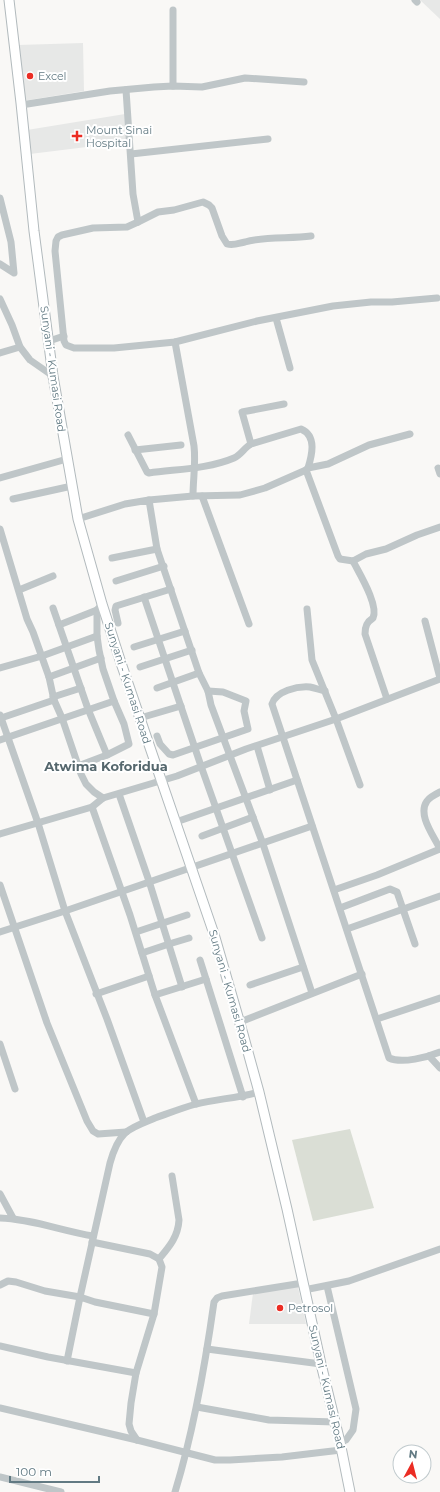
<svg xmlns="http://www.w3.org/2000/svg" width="440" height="1492" font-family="Montserrat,sans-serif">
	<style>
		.built { fill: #e7e8e7 }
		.green { fill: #daded5 }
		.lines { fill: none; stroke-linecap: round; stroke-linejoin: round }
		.major-casing { stroke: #b2babd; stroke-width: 11 }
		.minor { stroke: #bfc6c8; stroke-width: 7 }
		.major { stroke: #fff; stroke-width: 9 }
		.poi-dot { fill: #eb2d24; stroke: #fff; stroke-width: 1.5 }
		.labels { text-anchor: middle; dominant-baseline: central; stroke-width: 4; stroke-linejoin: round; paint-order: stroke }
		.poi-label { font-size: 11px; fill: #627a83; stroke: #fff; text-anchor: start }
		.street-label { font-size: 11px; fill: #627a83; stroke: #fff }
		.quarter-label { font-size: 13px; font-weight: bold; fill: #55676d; stroke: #fff }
	</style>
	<rect width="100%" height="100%" fill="#f9f8f6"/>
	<!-- built -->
	<g class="built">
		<path d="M420,0H440V19Z"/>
		<path d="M83,43L84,91L23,101L18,45Z"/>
		<path d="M125,114L127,142L30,154L27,130Z"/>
		<path d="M298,1287L306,1324H249L253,1293Z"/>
	</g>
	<!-- green -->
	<path class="green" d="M350,1129L374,1208L313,1221L292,1140Z"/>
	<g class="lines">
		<defs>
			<path id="major" d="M9,0L21,103L34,231L53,376L78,519L102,604L121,663L214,934L243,1034L259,1092L287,1209L321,1364L340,1442L350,1492"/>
		</defs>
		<!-- major casing -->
		<use href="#major" class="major-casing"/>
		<!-- minor -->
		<g class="minor">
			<path d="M415,0L417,2"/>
			<path d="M173,86V10"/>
			<path d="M126,90L133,194L138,222L127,227L93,228L62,235L58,237L56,241L55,251L64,341L66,345L74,348H114L175,342L257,321L333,306L371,302H392L437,298"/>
			<path d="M21,105L110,91L154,87L173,86L202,87L245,78L304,82"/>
			<path d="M131,154L268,139"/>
			<path d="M0,198L11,242L14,273L0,264"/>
			<path d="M138,222L158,212L174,210L203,202L209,205L212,208L222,236L227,244C234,246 239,243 245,242C266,236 290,239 311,236"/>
			<path d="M0,299L12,325L20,347L30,360L53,376"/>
			<path d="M276,318L290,368"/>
			<path d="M49,341L64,336"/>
			<path d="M175,342L194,446C196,463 193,479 193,496"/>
			<path d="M0,353L20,347"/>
			<path d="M128,435L147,472L149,473C177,469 208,469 234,458C241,455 244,448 251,444L301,429C317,436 312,455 308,468"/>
			<path d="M251,444L242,412L284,404"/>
			<path d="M135,450L181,445"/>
			<path d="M438,468L440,474"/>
			<path d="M306,470L338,556L340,559L353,561L366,554L386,549L417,535L440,527"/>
			<path d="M0,478L67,459"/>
			<path d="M202,496L249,624"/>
			<path d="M13,499L72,486"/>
			<path d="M149,500L193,496L240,495L265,488L306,470L308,468L328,464L369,445L410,434"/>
			<path d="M78,519L125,504L149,500L157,549L199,673L208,691L211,705L263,844L312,993"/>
			<path d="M0,529L27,619L33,632L49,677L54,700L62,718L81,774L86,784L94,792L103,798"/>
			<path d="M112,558L157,549"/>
			<path d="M353,561C359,573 379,605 373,618C367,622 365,626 365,634L387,699"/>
			<path d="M116,581L164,566"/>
			<path d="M19,590L53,576"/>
			<path d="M144,597L201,766L262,938"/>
			<path d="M53,608L88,709L107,755"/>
			<path d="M307,609L312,660L336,719L360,785"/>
			<path d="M425,621L440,678"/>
			<path d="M118,623L115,610L116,606L171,589"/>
			<path d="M59,625L97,610"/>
			<path d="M134,647L185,631"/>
			<path d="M140,667L192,650"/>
			<path d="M0,668L42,656L97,636"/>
			<path d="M49,677L101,658"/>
			<path d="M157,688L199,673"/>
			<path d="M325,691C320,690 315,688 310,687C297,686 276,691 272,704L389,1058C402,1064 428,1057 440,1052"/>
			<path d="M53,697L81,688"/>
			<path d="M0,715L38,823L65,911L107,1019L144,1122"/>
			<path d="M1,718L54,700"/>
			<path d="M140,718L181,706"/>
			<path d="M157,736L160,744L169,754L173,755L248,729L244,711L246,701L223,692L208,691"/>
			<path d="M0,740L114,701L103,669L99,650L97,636V610L102,604"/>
			<path d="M257,746L270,790"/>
			<path d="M78,766L107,755L129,744L124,724L114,701"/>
			<path d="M440,792C436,794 430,797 427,801C417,815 434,836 440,849"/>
			<path d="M119,794L149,881L182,987"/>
			<path d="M92,807L130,915L155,995L196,1104"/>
			<path d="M176,822L297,780"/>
			<path d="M0,834L92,807L103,798L177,776L246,749L336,719L440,679"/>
			<path d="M202,836L253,817"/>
			<path d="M0,885L47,1023L87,1121L93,1131L98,1134L126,1132"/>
			<path d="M334,890L377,875L440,849"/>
			<path d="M340,908L390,889L397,892L415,944"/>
			<path d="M347,929L440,896"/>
			<path d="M0,932L65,911L312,826"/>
			<path d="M136,932L187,915"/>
			<path d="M142,953L169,944L189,938"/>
			<path d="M200,960L243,1097"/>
			<path d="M250,985L303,967"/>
			<path d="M96,994L149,976"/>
			<path d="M155,995L206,979"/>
			<path d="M377,1019L440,998"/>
			<path d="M240,1022L362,974"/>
			<path d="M0,1044L15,1089"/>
			<path d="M429,1056L440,1068"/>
			<path d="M0,1194L13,1218"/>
			<path d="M0,1218C32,1219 62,1231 93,1236"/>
			<path d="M92,1242L150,1254L159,1259L162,1267L154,1314L136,1373L131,1403L129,1424L131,1431L137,1440"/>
			<path d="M159,1259C169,1247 178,1237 179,1220L172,1176"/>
			<path d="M0,1285L8,1281L16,1282L45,1291L80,1297L110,1163C113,1152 117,1141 125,1133C133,1126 146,1122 155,1118C169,1113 182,1108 196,1104C217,1099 238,1098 259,1092"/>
			<path d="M327,1286L356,1409L353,1430L346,1440L340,1442"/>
			<path d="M304,1290L349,1281L440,1249"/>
			<path d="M0,1346L48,1357L136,1373"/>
			<path d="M207,1349L321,1364"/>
			<path d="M67,1361L80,1297L95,1302L154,1314"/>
			<path d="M197,1407L269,1420L335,1422"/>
			<path d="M0,1408L137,1440L215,1460H230L282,1457L341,1450"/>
			<path d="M0,1477L61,1492"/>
			<path d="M175,1492C194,1430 205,1366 214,1302L217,1298L222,1296L303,1283"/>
		</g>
		<!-- major -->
		<use href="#major" class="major"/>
	</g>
	<!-- markers -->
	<g class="poi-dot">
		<circle cx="30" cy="76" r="4"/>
		<path d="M75 130h4v4h4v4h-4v4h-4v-4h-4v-4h4z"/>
		<circle cx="280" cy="1308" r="4"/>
	</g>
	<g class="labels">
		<!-- poi labels -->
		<g class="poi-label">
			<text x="38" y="76">Excel</text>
			<text x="86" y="130">Mount Sinai<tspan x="86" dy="13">Hospital</tspan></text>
			<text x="288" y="1308">Petrosol</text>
		</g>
		<!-- street labels -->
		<g class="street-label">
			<text transform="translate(53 369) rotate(82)">Sunyani - Kumasi Road</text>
			<text transform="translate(128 683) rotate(72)">Sunyani - Kumasi Road</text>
			<text transform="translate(230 991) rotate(74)">Sunyani - Kumasi Road</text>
			<text transform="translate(327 1387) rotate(77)">Sunyani - Kumasi Road</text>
		</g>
		<!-- quarter labels -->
		<g class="quarter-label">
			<text x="106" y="766">Atwima Koforidua</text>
		</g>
	</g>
	<!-- north arrow -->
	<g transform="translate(412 1464) rotate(7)"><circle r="19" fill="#ffffff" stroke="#c0cacd"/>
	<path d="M0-3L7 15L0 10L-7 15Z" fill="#eb2d24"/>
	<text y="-6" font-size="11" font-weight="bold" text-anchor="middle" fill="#627a83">N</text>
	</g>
	<!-- scale -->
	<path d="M10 1476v6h89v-6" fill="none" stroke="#627a83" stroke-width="2"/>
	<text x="16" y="1476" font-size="12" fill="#627a83" stroke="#ffffff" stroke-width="3" paint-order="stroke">100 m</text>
</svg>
